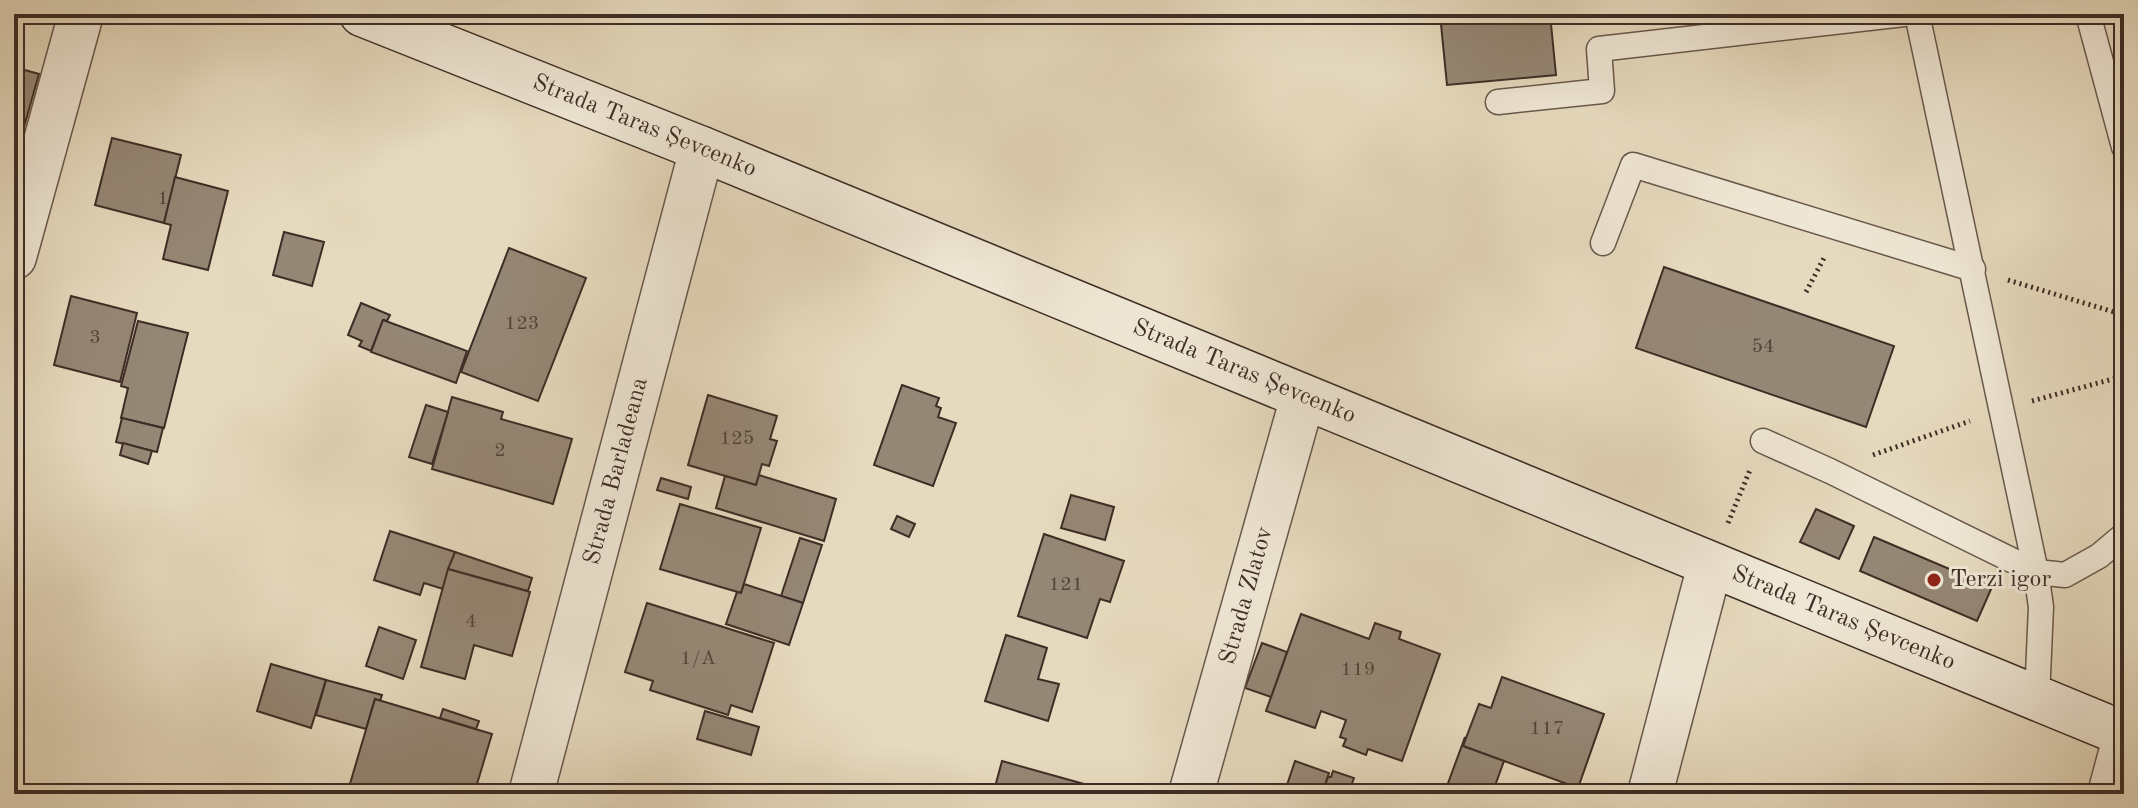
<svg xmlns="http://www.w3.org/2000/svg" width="2138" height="808" font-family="'Old Standard TT',serif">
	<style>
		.building { fill: #958775; stroke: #3e2d26; stroke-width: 2 }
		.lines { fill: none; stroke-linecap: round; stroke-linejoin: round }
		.lane-casing { stroke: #68584c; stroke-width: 27 }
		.street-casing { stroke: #68584c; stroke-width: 47 }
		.secondary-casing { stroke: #3e2d26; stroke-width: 47 }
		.path { stroke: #3e2d26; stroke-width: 5; stroke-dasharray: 2 4; stroke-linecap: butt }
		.lane { stroke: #efe7d5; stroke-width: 24 }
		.street { stroke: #efe7d5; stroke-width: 44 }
		.secondary { stroke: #efe7d5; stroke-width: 44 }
		.poi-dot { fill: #8f2418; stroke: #efe7d5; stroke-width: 3 }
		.labels { text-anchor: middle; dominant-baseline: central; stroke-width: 6; stroke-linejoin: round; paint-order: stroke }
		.number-label { font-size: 20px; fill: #54443a }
		.street-label { font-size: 24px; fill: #3e2d26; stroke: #efe7d5 }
		.poi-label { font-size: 24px; fill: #3e2d26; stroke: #efe7d5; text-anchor: start }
	</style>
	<rect width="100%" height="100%" fill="#e6dabe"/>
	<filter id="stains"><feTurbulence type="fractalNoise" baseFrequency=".0025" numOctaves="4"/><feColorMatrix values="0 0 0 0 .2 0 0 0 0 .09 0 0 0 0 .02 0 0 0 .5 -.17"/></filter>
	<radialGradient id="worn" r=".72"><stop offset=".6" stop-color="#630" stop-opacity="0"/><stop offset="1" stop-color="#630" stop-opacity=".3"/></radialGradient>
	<!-- building -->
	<g class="building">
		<path d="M1440,14H1550L1556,75L1447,85Z"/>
		<path d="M14,67L39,74L18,148L14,146Z"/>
		<path d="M112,138L181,155L164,223L95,205Z"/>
		<path d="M175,177L228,191L208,270L163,259L171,225L164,223Z"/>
		<path d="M284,232L324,242L312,286L273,275Z"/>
		<path d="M509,248L586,278L538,401L461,372Z"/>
		<path d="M1664,267L1894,346L1866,427L1636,348Z"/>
		<path d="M71,296L137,313L120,382L54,365Z"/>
		<path d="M361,303L390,315L387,321L383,320L371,351L359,346L362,341L348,335Z"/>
		<path d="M383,320L467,351L456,383L371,352Z"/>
		<path d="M138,321L188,333L164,428L121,418L128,388L121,386Z"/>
		<path d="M902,385L939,398L936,406L941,408L938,417L956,423L933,486L874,465Z"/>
		<path d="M708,395L777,416L770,439L777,441L769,466L762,464L756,485L688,465Z"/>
		<path d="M452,397L503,412L501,419L572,439L553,504L432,469Z"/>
		<path d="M426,405L448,412L432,464L409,457Z"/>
		<path d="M122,418L163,428L157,452L116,442Z"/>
		<path d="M123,443L152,451L148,464L120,455Z"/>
		<path d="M759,475L836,499L824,541L716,508L725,476L756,485Z"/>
		<path d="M661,478L691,487L688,499L657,490Z"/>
		<path d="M1071,495L1114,507L1105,540L1061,528Z"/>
		<path d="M680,504L761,528L741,593L660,569Z"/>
		<path d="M1816,509L1854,526L1839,559L1800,542Z"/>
		<path d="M897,516L915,524L909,537L891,529Z"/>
		<path d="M390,531L455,552L443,589L424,583L420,595L374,580Z"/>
		<path d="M1044,534L1124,561L1110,602L1100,599L1087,638L1018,616Z"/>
		<path d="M1874,537L1992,587L1977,621L1860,571Z"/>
		<path d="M800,538L822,545L803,603L781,596Z"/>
		<path d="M455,552L532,578L528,591L448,569Z"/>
		<path d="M448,569L530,592L512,656L474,645L465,679L421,667Z"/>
		<path d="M744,584L803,603L789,645L726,624L737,592L741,593Z"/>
		<path d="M647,603L774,643L752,712L731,705L728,715L650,690L653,681L625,672Z"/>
		<path d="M1301,614L1369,639L1375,623L1401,632L1399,639L1440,654L1402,761L1368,749L1366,755L1343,746L1346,739L1340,737L1346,720L1321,711L1315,728L1266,711Z"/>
		<path d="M379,627L416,640L403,679L366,666Z"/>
		<path d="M1006,635L1047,648L1038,679L1059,684L1048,721L985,701Z"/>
		<path d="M1262,643L1287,652L1271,697L1245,688Z"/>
		<path d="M271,664L326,680L311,728L257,711Z"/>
		<path d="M1502,677L1604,714L1578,788L1463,746L1479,704L1491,708Z"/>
		<path d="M326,680L382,695L380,701L375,699L366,729L316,715Z"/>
		<path d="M375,699L492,734L474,794H347Z"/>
		<path d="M443,709L479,721L476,729L440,718Z"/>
		<path d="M705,711L759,727L751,755L697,739Z"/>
		<path d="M1465,737L1463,746L1504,761L1492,794H1469L1447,786Z"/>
		<path d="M1002,761L1084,784L1081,794H981L995,787Z"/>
		<path d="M1295,761L1329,773L1322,794H1284Z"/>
		<path d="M1333,771L1354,778L1348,794H1322L1328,777H1331Z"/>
	</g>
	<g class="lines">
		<defs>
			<g id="lane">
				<path d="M1917,14L2036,572L2041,607L2037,697"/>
				<path d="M2088,14L2124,147"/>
				<path d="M1498,102L1602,91L1599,49L1904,14"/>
				<path d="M1603,243L1633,165L1973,269"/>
				<path d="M1763,441L1830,471L2036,572L2065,575L2099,556L2124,535"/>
			</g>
			<g id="street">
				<path d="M14,257L81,14"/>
				<path id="s1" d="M531,794L702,149"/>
				<path id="s2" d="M1191,794L1303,397"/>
				<path d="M1650,794L1710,565"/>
				<path d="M2110,794L2124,742"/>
			</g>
			<g id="secondary">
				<path id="s3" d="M362,14L702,149L2124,734"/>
			</g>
		</defs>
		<!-- lane casing -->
		<use href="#lane" class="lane-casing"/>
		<!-- street casing -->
		<use href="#street" class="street-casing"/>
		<!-- secondary casing -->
		<use href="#secondary" class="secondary-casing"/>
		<!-- path -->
		<g class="path">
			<path d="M2008,280L2124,315"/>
			<path d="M1806,292L1824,258"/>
			<path d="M2032,401L2124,376"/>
			<path d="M1873,455L1970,421"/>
			<path d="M1728,523L1750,470"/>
		</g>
		<!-- lane -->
		<use href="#lane" class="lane"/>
		<!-- street -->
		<use href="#street" class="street"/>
		<!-- secondary -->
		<use href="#secondary" class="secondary"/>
	</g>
	<!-- markers -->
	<circle class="poi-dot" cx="1934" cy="580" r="8"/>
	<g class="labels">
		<!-- number labels -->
		<g class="number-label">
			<text x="163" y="199">1</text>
			<text x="522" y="324">123</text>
			<text x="95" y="338">3</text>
			<text x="1763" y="347">54</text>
			<text x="737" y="439">125</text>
			<text x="500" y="451">2</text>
			<text x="1066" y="585">121</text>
			<text x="471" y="622">4</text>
			<text x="698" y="659">1/A</text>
			<text x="1358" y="670">119</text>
			<text x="1547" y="729">117</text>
		</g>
		<!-- street labels -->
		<g class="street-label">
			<text stroke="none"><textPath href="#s3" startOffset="304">Strada Taras Șevcenko</textPath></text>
			<text stroke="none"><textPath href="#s3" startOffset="952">Strada Taras Șevcenko</textPath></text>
			<text stroke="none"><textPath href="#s1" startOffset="334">Strada Barladeana</textPath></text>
			<text stroke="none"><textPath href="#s2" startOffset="206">Strada Zlatov</textPath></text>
			<text stroke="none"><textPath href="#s3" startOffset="1600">Strada Taras Șevcenko</textPath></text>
		</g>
		<!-- poi labels -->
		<g class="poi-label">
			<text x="1950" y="580">Terzi igor</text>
		</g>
	</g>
	<!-- margin -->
	<rect width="2138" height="808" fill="none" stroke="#e6dabe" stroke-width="48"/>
	<rect x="16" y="16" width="2106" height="776" fill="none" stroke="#3e2d26" stroke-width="4"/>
	<rect x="24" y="24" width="2090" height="760" fill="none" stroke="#3e2d26" stroke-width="2"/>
	<rect width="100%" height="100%" filter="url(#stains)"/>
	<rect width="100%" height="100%" fill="url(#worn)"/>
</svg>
